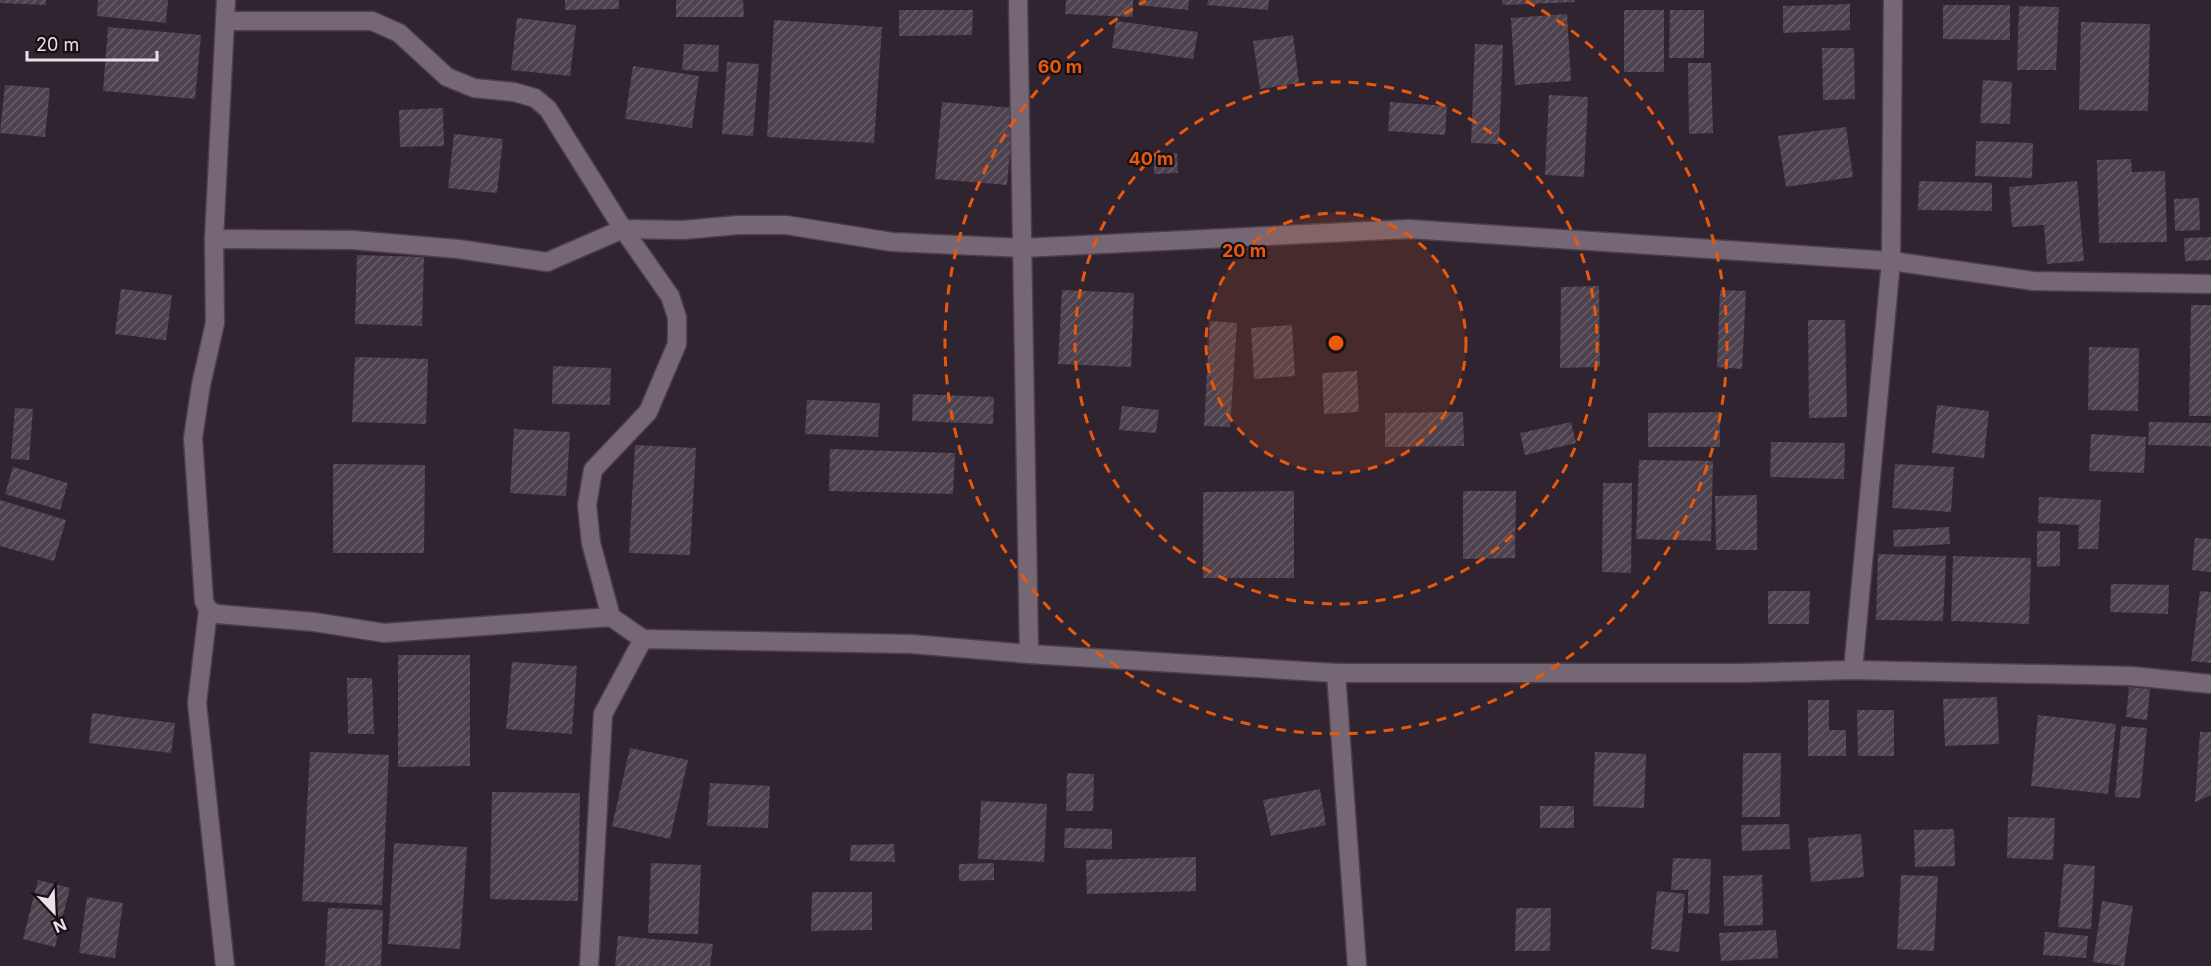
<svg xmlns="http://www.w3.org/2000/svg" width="2211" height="966" font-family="Inter,sans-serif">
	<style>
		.building { fill: url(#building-hatch) }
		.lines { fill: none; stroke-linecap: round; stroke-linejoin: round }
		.minor-casing { stroke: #4b404a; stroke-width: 21 }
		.minor { stroke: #766775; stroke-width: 18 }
		.ring { fill: none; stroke: #e8590c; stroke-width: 3; stroke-dasharray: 10 8 }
		.centre { fill: #e8590c; stroke: #151015; stroke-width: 3 }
		.ring-label { font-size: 18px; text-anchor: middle; font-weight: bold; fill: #e8590c; stroke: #151015; stroke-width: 4.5; stroke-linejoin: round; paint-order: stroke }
	</style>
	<defs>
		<pattern id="building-hatch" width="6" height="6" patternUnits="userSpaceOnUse" patternTransform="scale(1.5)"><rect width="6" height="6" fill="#4e414e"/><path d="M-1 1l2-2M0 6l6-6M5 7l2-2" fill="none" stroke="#685c68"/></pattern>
	</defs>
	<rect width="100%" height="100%" fill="#312431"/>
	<!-- building -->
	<g class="building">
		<path d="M0,0H46V5L0,3Z"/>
		<path d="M98,0H168L166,23L97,16Z"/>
		<path d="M565,0H619V9L565,10Z"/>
		<path d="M676,0H743L744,17H676Z"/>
		<path d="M1066,0H1133V17L1065,14Z"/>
		<path d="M1139,0H1189L1188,10L1138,5Z"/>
		<path d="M1208,0H1269L1268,10L1207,5Z"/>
		<path d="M1502,0H1574L1575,2L1503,5Z"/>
		<path d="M1850,4V30L1783,33V6Z"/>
		<path d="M1943,5H2010V40L1943,39Z"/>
		<path d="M2019,6L2059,7L2056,70H2017Z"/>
		<path d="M899,10H973L972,35L899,36Z"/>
		<rect x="1624" y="10" width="40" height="62"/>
		<path d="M1670,10H1704V58H1669Z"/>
		<path d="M1567,14L1571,81L1515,85L1511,18Z"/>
		<path d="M517,18L576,25L570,76L511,70Z"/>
		<path d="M774,20L882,27L874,143L767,137Z"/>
		<path d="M1116,21L1198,32L1193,59L1112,48Z"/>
		<path d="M2081,22L2150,24L2148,111L2079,110Z"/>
		<path d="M108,27L201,35L195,99L103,91Z"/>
		<path d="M1293,35L1299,83L1260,89L1253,41Z"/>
		<path d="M684,44L719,45L718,72L682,70Z"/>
		<path d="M1475,44L1503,45L1499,144L1471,143Z"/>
		<path d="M1822,48H1854L1855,99L1823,100Z"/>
		<path d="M727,62L759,64L753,136L722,134Z"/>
		<path d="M1688,63H1711L1713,133L1689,134Z"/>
		<path d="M633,66L699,76L692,128L625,119Z"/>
		<path d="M1983,80L2012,82L2010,124L1980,123Z"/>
		<path d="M5,85L50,88L45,137L0,133Z"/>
		<path d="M1549,95L1588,97L1584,177L1545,175Z"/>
		<path d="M942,102L1014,108L1007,185L935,179Z"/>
		<path d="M1390,102L1447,106L1445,135L1388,131Z"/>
		<path d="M443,108L444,146L400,147L399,110Z"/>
		<path d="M1846,127L1853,177L1786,187L1778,136Z"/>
		<path d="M454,134L503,139L497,193L448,188Z"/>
		<path d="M1976,141L2033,143L2032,178L1975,176Z"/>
		<path d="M1177,153L1178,173L1154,174V154Z"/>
		<path d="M2131,159L2132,172L2165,171L2167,242L2099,243L2097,160Z"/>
		<path d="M1919,181L1992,183V211L1918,210Z"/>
		<path d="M2077,181L2084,261L2047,264L2044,225L2012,227L2009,187Z"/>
		<path d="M2199,198L2200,230L2175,231L2174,199Z"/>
		<path d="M2211,237V260L2185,261L2184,238Z"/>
		<path d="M357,255L424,257L422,326L355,324Z"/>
		<path d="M1599,286L1600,367L1560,368L1561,287Z"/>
		<path d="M121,289L172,295L166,340L115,334Z"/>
		<path d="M1062,290L1134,293L1131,367L1058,364Z"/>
		<path d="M1720,290L1746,291L1742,369L1717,367Z"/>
		<path d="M2191,305H2211V416H2189Z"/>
		<path d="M1808,320H1845L1847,417L1809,418Z"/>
		<path d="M1210,321L1237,323L1230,427L1204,426Z"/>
		<path d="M1292,325L1295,376L1254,379L1251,328Z"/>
		<path d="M2089,347L2139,348L2138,411L2088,410Z"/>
		<path d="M355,357L428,359L426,424L352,422Z"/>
		<path d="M553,366L611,368L610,405L552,404Z"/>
		<path d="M1357,371L1359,412L1324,414L1322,373Z"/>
		<path d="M913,394L994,397L993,424L912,421Z"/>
		<path d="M807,400L880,403L878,437L805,434Z"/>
		<path d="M1937,405L1989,411L1984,458L1932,453Z"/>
		<path d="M1122,406L1159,410L1156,433L1119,430Z"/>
		<path d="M15,408L33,409L29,460L11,459Z"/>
		<path d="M1463,412L1464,446L1385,447V413Z"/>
		<path d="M1720,412V447H1648V413Z"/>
		<path d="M1571,422L1576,443L1525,455L1520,433Z"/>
		<path d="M2149,422L2211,423V446L2148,445Z"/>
		<path d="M514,429L570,432L566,496L510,493Z"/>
		<path d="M2091,434L2146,437L2144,473L2089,471Z"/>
		<path d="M1771,442L1845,443L1844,479L1770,477Z"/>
		<path d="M635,445L696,448L690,555L629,553Z"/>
		<path d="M830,449L955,453L953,494L829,491Z"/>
		<path d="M1639,460L1713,461L1711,541L1636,539Z"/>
		<path d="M333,464L425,465L424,553H333Z"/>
		<path d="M1895,464L1954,467L1951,512L1892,508Z"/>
		<path d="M13,467L68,483L60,510L5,494Z"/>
		<path d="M1603,483H1632L1631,573L1602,572Z"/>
		<path d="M1294,491V578H1203V492Z"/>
		<path d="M1463,491H1516L1515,558L1463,559Z"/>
		<path d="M1757,495V550H1716L1715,496Z"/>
		<path d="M2039,497L2101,500L2098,549H2078L2079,525L2038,523Z"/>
		<path d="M0,500L66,520L54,561L0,546Z"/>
		<path d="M1949,527L1950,544L1894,547L1893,530Z"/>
		<path d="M2037,531H2060V566L2037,567Z"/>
		<path d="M2195,538L2211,539V572L2192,570Z"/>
		<path d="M1878,554L1946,556L1943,621L1876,620Z"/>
		<path d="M1953,556L2031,558L2029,624L1951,621Z"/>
		<path d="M2111,584L2169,585L2168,614L2110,612Z"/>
		<path d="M1768,591H1810L1809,624H1768Z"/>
		<path d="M2200,591L2211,592V663L2191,661Z"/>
		<path d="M398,655H470V766L398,767Z"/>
		<path d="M512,662L577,666L572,734L506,729Z"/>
		<path d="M347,678H372L374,734H348Z"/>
		<path d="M2129,687L2150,689L2147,720L2126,717Z"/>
		<path d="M1997,697L1999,744L1945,746L1943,699Z"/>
		<path d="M1808,700H1829V730H1846V756H1808Z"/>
		<path d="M1857,710H1894V756H1858Z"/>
		<path d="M92,713L175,723L171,753L89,743Z"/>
		<path d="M2038,715L2116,724L2108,794L2031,786Z"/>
		<path d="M2121,726L2147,728L2140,798L2115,797Z"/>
		<path d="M2200,732H2211V795L2195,802Z"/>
		<path d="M630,748L688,760L670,839L612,826Z"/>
		<path d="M310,752L389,755L382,905L302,901Z"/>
		<path d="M1595,752L1646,754L1644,808L1593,806Z"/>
		<path d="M1743,753H1781L1780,817H1742Z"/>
		<path d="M1067,773L1094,774L1093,811H1066Z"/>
		<path d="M710,783L770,786L768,828L707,826Z"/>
		<path d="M1320,789L1326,825L1271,836L1263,800Z"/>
		<path d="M492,792L580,793L578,901L490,899Z"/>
		<path d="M981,801L1047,804L1044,862L978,859Z"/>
		<rect x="1540" y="806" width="34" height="22"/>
		<path d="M2008,817L2055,818L2053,860L2007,858Z"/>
		<path d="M1789,824L1790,849L1742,851L1741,825Z"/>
		<path d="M1065,828L1112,829V849L1064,848Z"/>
		<path d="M1954,829L1955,866L1915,867L1914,830Z"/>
		<path d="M1861,834L1864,877L1811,882L1808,838Z"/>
		<path d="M394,843L467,847L460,949L388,944Z"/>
		<path d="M894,844L895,862L850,861L851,845Z"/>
		<path d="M1196,857V891L1087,894L1086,860Z"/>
		<path d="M1673,858L1711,859L1709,914L1688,913V890H1671Z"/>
		<path d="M651,863L701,865L698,934L648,933Z"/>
		<path d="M994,863V880L959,881V864Z"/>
		<path d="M2064,864L2095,866L2091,929L2058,927Z"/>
		<path d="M1762,875L1763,925L1724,926L1723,876Z"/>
		<path d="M1901,875L1938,876L1934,951L1897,949Z"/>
		<path d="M38,880L70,888L55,947L23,939Z"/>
		<path d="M1657,891L1685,894L1679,952L1651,949Z"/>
		<path d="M812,892H872V930L811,931Z"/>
		<path d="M87,897L123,903L115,958L79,953Z"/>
		<path d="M2102,901L2133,906L2124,966L2093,962Z"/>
		<path d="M328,908L383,910L381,966H325Z"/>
		<path d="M1516,908H1551L1550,951H1515Z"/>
		<path d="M1776,930L1778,958L1721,961L1719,933Z"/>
		<path d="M2045,932L2088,936L2086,958L2043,955Z"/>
		<path d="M618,936L713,944L710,966H615Z"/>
	</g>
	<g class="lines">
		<defs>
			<g id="minor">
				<path d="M1018,0L1029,654"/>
				<path d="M1893,0L1891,261L2034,281L2211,284"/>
				<path d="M226,21H372L399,33L447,77L474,88L514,92L535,98L548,109L623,229L670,296L677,317V344L648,412L593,470L587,505L591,543L611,617"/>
				<path d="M214,239L353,240L458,249L547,262L623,229L683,230L738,225H786L892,242L1022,248L1409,229L1891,261L1853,670"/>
				<path d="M208,610L217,614L314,622L384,633L611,617L643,639"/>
				<path d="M225,966L197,703L208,610L204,601L193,438L201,385L215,323L214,239L226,0"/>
				<path d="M589,966L603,714L643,639L911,644L1029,654L1336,673"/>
				<path d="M1357,966L1336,673H1742L1853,670L2131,676L2211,684"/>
			</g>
		</defs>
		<!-- minor casing -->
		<use href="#minor" class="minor-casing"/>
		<!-- minor -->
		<use href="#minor" class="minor"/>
	</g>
	<!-- distance rings -->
	<circle cx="1336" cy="343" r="130" fill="#e8590c" fill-opacity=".12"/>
	<g class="ring">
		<circle cx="1336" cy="343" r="130"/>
		<circle cx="1336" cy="343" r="261"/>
		<path d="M1526 1A391 391 0 1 1 1146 1"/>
	</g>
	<circle cx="1336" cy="343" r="9" class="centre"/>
	<g class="ring-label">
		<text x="1060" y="73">60 m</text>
		<text x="1151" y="165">40 m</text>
		<text x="1244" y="257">20 m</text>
	</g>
	<!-- north arrow -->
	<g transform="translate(54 912) rotate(157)" stroke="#151015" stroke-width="4.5" paint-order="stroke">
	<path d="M0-4.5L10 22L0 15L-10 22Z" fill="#e9e0e8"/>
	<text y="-9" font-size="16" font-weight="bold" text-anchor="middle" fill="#e9e0e8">N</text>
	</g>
	<!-- scale -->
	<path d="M27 51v9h130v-9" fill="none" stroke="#e9e0e8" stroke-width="3"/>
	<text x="36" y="51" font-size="18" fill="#e9e0e8" stroke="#151015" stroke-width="4.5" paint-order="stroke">20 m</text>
</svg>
